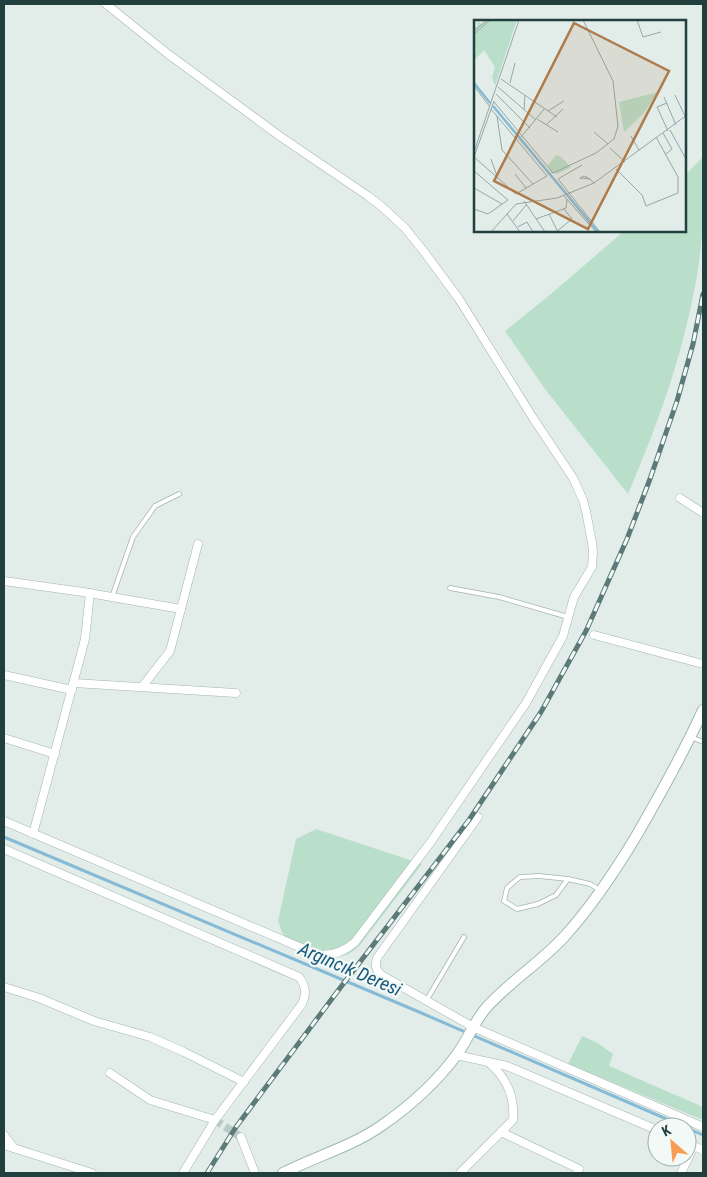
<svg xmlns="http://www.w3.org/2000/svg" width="707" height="1177" font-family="'Roboto Condensed',sans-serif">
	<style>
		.green { fill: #b9dfcb }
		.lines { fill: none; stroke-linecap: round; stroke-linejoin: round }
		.stream { stroke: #86bad5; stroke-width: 3 }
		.street-tunnel { stroke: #bbcac7; stroke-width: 8; stroke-dasharray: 8 4; stroke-linecap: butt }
		.lane-casing { stroke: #a4b5b2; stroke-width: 5.5 }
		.street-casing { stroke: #a4b5b2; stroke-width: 9 }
		.secondary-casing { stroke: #9fb9b5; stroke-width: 12 }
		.lane { stroke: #fff; stroke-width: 4 }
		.street { stroke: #fff; stroke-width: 8 }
		.secondary { stroke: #fff; stroke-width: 10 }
		.rail-casing { stroke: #5b7a78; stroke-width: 5 }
		.rail { stroke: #f2f9f7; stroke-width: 3; stroke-dasharray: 9; stroke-linecap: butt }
		.labels { text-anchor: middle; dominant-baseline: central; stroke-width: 4.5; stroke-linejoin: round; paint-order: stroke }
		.water-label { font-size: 19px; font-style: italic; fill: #175a7e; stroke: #f2f9f7 }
		.inset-river { fill: none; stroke: #86bad5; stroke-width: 2.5 }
		.inset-road { fill: none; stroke: #95a7a4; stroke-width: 1 }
		.view { fill: #ae7b4b; fill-opacity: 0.15; stroke: #ae7b4b; stroke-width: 2.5 }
		.inset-edge { fill: none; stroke: #213f3c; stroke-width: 2.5 }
	</style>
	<rect width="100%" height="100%" fill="#e2edea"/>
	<!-- green -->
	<g class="green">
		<path d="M703,157C703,192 704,228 699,263C687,343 660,420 628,494L545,389L505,331L551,294L624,231H686V174Z"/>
		<path d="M316,829L422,864L360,945C343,962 332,958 312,949C303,945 295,941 286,937L282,933L278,921L296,839Z"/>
		<path d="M582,1036L596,1042L613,1054L609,1066L703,1107V1120L568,1064Z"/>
	</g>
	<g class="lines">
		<!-- stream -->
		<g class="stream">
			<path d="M4,837L419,1012L685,1127"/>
			<path d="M687,1128L703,1135"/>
		</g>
		<!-- street-tunnel -->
		<path class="street-tunnel" d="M215,1120L241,1137"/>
		<defs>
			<g id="lane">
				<path d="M450,588L499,597L568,617"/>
				<path d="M112,597L133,537L155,506L179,494"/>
				<path d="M691,737L703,742"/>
				<path d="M568,879L556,895L538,904L517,909L504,901L507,888L520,877L539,876L568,879L590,884L600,890"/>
				<path d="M426,1001L464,937"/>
			</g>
			<g id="street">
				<path d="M680,498L703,513"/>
				<path d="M4,581L83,592L181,609"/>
				<path d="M594,635L703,664"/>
				<path d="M4,675L72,690"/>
				<path d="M74,683L236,693"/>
				<path d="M142,687L170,651L198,544"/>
				<path d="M4,738L55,754"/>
				<path d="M478,817L377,958C375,966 375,970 383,976L473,1027L703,1127"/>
				<path d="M4,821L318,955C333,956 344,952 355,942L430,843L526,703L563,636L574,597L592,567L593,552L592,543L586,511L583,500L573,478L533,418L459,299L425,253L405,228L381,206L368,196L281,137L168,54L106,4"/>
				<path d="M33,834L85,639L90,593"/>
				<path d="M4,849L299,977C306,986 307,994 302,1004L215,1120L183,1173"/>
				<path d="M4,987L39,998L94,1021L150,1037L184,1052L244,1082"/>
				<path d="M456,1055L507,1066L657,1130"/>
				<path d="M110,1073L150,1100L215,1120"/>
				<path d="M501,1132L579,1169L577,1173"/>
				<path d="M4,1135L14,1148"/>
				<path d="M241,1137L255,1173"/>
				<path d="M687,1143L703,1150"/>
				<path d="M4,1145L92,1173"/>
				<path d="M460,1173L513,1120C515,1097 507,1078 489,1063"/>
				<path d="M681,1173L694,1146"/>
			</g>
			<path id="secondary" d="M283,1173C316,1156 351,1147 381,1126C410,1106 437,1082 458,1053C468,1039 474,1022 486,1008C509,982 540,963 564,937C593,905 616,870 638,833C661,793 684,752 703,710"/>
		</defs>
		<!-- lane casing -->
		<use href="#lane" class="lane-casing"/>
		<!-- street casing -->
		<use href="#street" class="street-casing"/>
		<!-- secondary casing -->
		<use href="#secondary" class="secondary-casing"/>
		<!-- lane -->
		<use href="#lane" class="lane"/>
		<!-- street -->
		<use href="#street" class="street"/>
		<!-- secondary -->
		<use href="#secondary" class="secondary"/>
		<defs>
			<path id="rail" d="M207,1173L236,1127L337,992L469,820L541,712L586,631L627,539L650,479L677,401L693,344L703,294"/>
		</defs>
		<!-- rail casing -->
		<use href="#rail" class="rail-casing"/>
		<!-- rail -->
		<use href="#rail" class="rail"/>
	</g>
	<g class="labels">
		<!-- water labels -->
		<g class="water-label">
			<text transform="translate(350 969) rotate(23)">Argıncık Deresi</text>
		</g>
	</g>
	<!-- overview -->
	<g transform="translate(474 20)">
		<rect width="212" height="212" fill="#e2edea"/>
		<path d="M2,0L8,4L12,0H43L21,66L18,57L21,47L10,30L0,41V9L4,5ZM184,72L170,93L150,112L145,82ZM82,135L86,136L97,147L84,154L77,153L74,145Z" fill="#b9dfcb"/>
		<path class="inset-river" d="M0,63L16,83M19,86L124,212"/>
		<path class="inset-road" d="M163,0L169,17L187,12M0,11L13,0M0,14L16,0M27,59L83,97M36,63L41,43M0,66L16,87M24,67L62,100M22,74L56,108M201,75L211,96M190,77L202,105M20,82L79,153L122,133L140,119L144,106L139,61L109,0M193,83L183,87L194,111M50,90L51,75M74,91L90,81M23,96L28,130L59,164M63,99L84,112M72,105L89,89M196,110L212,139M120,112L134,124M189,113L198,129L192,134M157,116L165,130M47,117L71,88M136,128L151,142M0,132L45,0M0,137L42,174L73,156L17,89M0,137L20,81M17,139L23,156M108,145L84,159L126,212M142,149L168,175L172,186L204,173V157L182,117M0,151L34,180L14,194L0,189M41,154L52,168M116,159L106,158L110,156L116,159L120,163M0,168L28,184M90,176L122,212M50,181L71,212M33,194L46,212M75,194L84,212M62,199L92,188L93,179M39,201L53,184M44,207L53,202L59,212M17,212L42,184L83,178L120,163L213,95M82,212L98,199L90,189"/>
		<path class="view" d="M100,3L195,51L114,209L20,161Z"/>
		<rect width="212" height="212" class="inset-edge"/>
	</g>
	<!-- border -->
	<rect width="707" height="1177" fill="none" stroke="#213f3c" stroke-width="10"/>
	<!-- north arrow -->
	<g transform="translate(672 1142) rotate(333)"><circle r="24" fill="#f2f9f7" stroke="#9eafac"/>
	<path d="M0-4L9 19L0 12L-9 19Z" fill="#fa9b53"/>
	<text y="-8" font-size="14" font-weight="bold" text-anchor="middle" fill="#213f3c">K</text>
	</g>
</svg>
